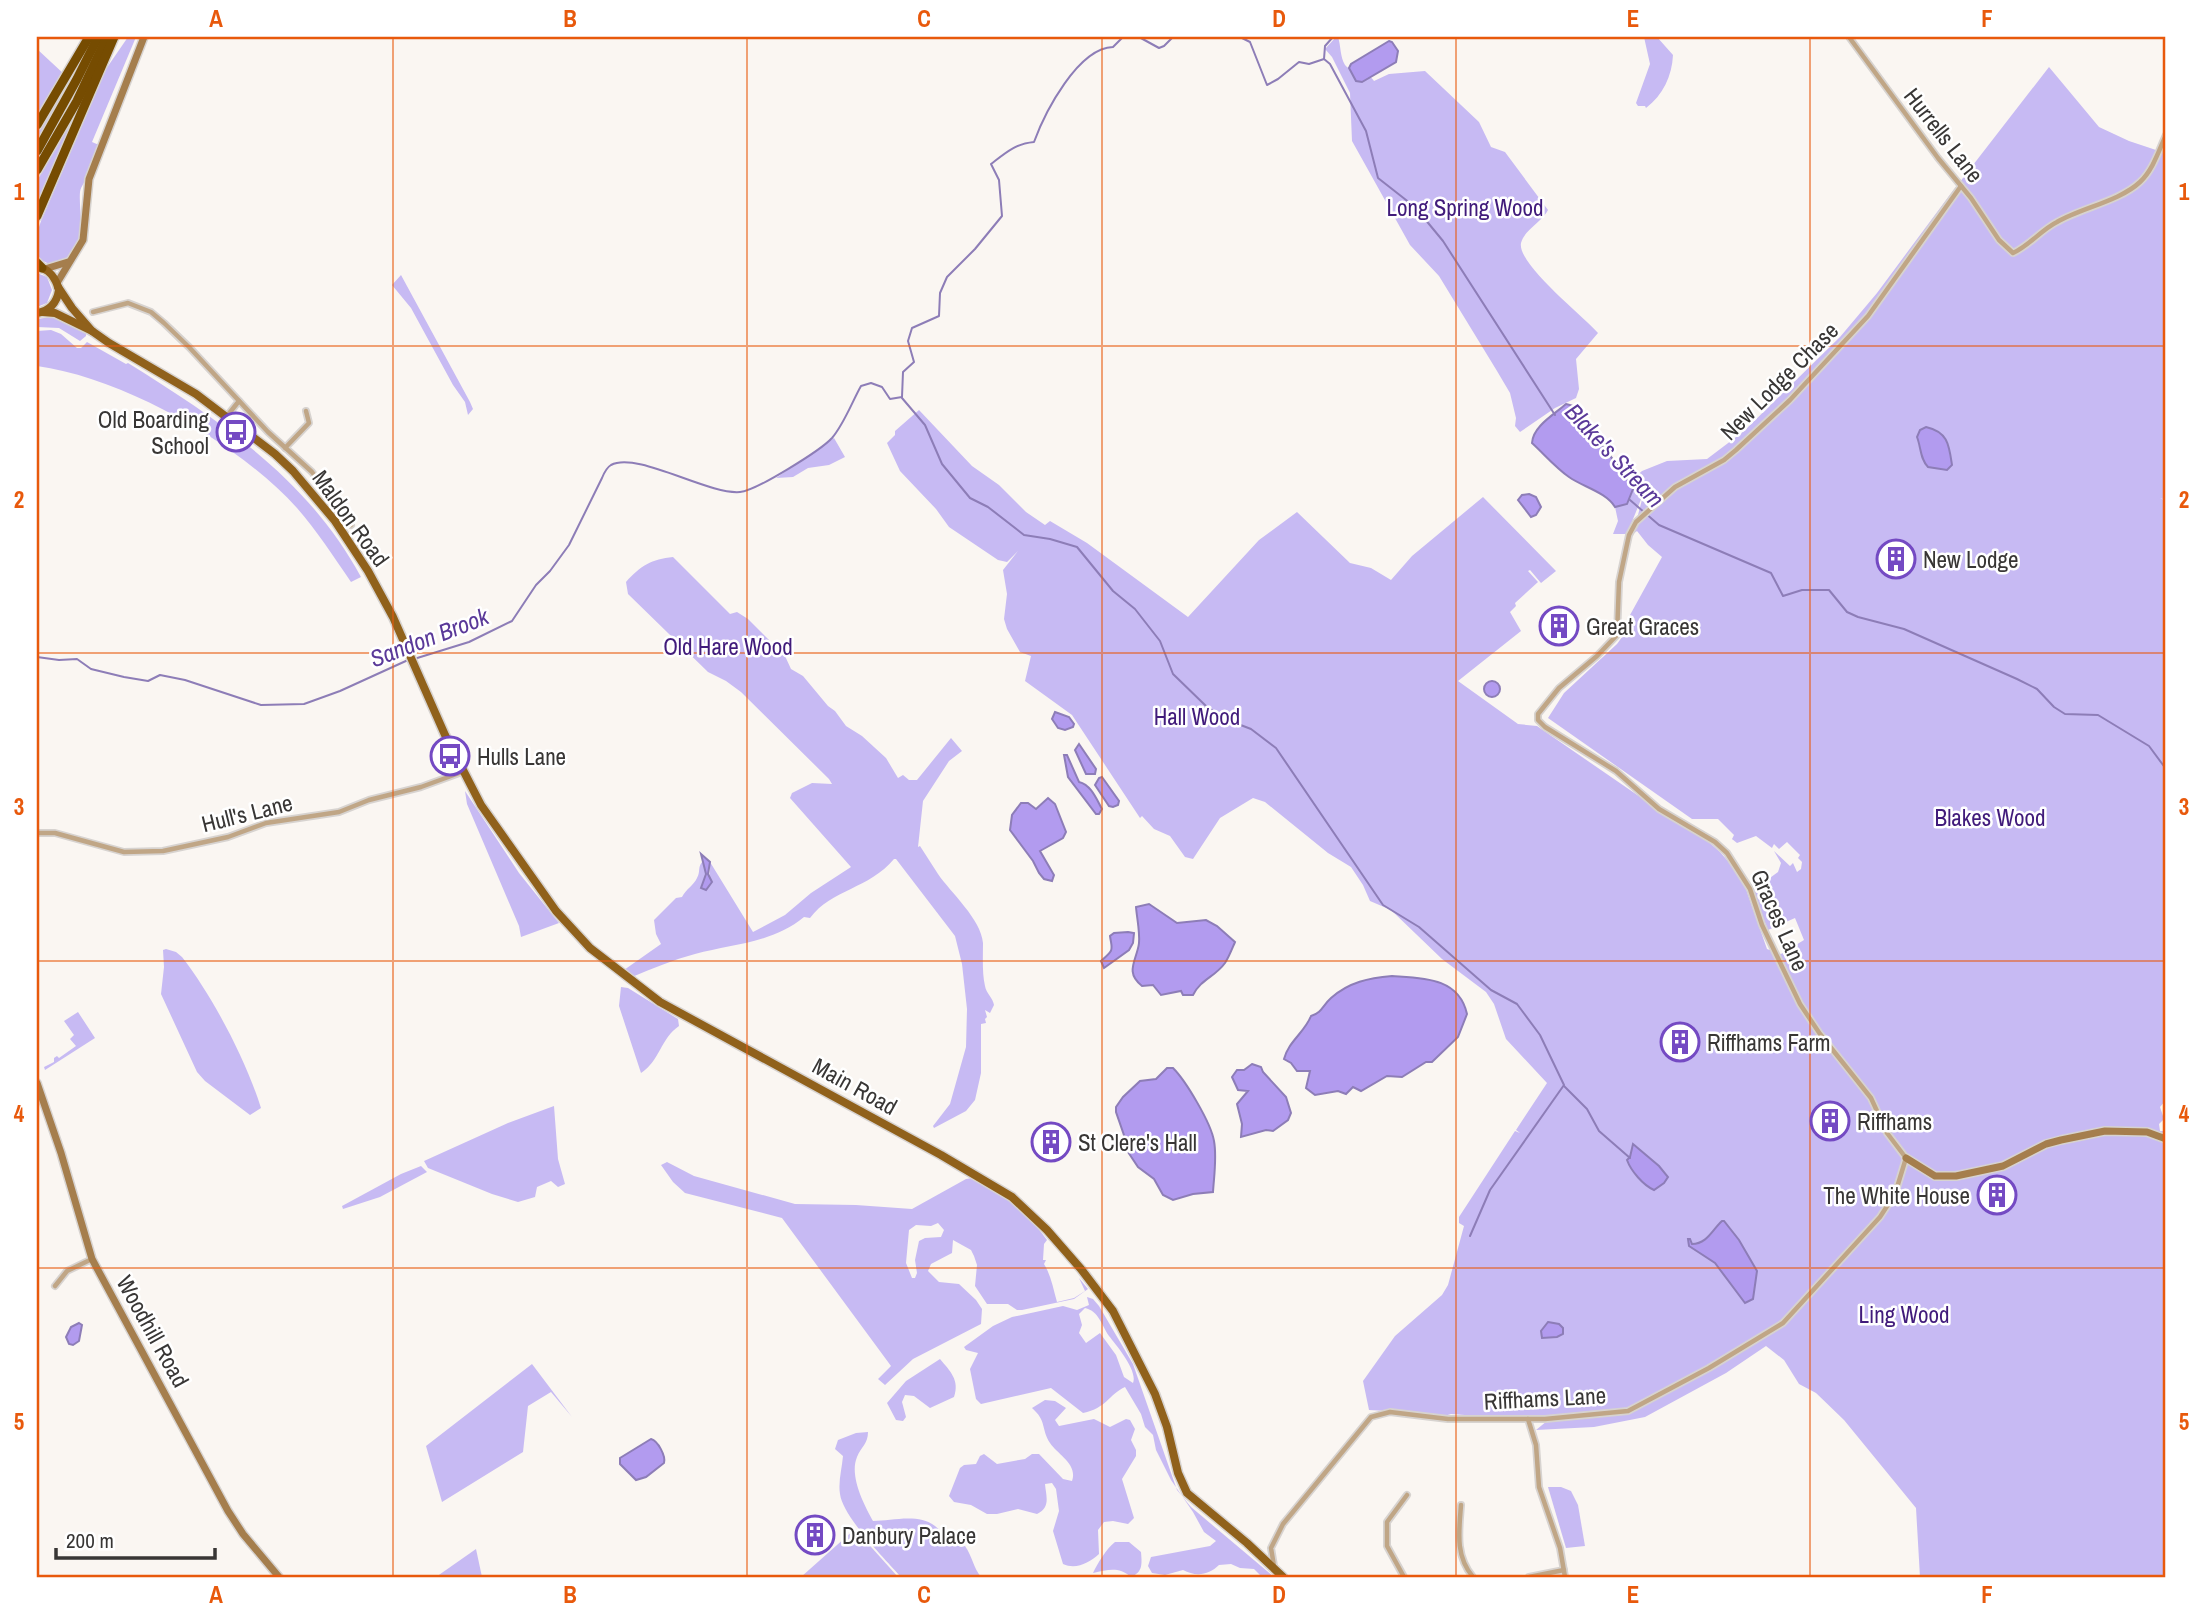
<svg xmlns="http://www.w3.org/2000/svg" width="2203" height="1614" font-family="'Archivo Narrow',sans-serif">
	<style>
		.green { fill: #c7baf3; fill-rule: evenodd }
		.water { fill: #b29bef; stroke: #8d7db7; stroke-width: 2 }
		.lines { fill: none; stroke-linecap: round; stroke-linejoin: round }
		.stream { stroke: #8d7db7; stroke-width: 2 }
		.street-casing { stroke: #d7d3d0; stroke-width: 8 }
		.secondary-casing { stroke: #d7d3d0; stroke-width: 10 }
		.primary-casing { stroke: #d7d3d0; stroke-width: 11 }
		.highway-casing { stroke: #d7d3d0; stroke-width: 12 }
		.street { stroke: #c0a686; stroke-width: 4.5 }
		.secondary { stroke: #a57e4d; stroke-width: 7 }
		.primary { stroke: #90611b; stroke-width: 8 }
		.highway { stroke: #764c01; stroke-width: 9 }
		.grid { fill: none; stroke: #e8590c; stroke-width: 2; stroke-opacity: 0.55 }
		.labels { text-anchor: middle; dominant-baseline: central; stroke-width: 5; stroke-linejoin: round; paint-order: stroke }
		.street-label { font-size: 23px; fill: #383635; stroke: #fff }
		.park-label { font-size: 23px; fill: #411b7b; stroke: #fff }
		.poi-label { font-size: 23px; fill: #383635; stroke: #fff; text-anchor: start }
		.water-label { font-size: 24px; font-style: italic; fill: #5a3999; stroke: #fff }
		.neatline { fill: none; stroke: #e8590c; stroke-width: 2.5 }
		.grid-label { font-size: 23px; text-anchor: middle; font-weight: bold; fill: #e8590c }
	</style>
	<rect width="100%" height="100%" fill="#faf6f2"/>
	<!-- green -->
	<g class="green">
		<path d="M128,37H136L92,142L99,145C94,155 92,166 87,177C85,182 81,186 80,192C78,216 92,254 55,263C46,265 41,260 37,254V233L41,221L106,69Z"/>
		<path d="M1336,37H1338C1341,46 1340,57 1345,65C1352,74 1368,71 1374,81L1389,74L1425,71L1479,122L1491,147L1505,152L1548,210C1543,221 1524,230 1521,243C1517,264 1583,316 1598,333L1576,359L1579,389L1576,398L1555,408L1520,432L1515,426L1516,418L1510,393L1497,371L1439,276L1410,245L1352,141L1350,93L1332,57L1325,49Z"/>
		<path d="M1644,37H1657L1673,55C1672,76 1663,95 1646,108L1645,106H1638L1636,103L1650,64Z"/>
		<path d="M37,49L65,75L37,118V71L39,66L37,63Z"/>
		<path d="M2049,67L2099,127L2129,141L2156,150L2162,137L2166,142V500L2160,498L2166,501V1100L2160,1107L2164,1119L2159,1124L2160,1131H2166V1577H1920L1916,1508L1844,1420L1816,1393L1799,1384L1784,1360L1766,1346L1726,1373L1645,1417L1594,1427L1536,1430L1547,1421L1451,1414L1441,1417L1423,1413L1369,1410L1363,1381L1395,1336L1442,1295L1448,1285L1464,1226L1459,1223V1217L1515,1131L1520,1133L1516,1130L1547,1083L1506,1039L1494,1004L1486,992L1442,959L1391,910L1370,901L1363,885L1351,867L1328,853L1265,802L1253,798L1220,818L1193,859L1185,857L1170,836L1154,829L1142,816L1140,818L1072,715L1025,681L1031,656L1020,652L1007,629L1004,619L1007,594L1003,570L1018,551L1007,562L998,560L949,527L936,509L900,471L887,443L895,435V431L919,410L972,466L999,485L1026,512L1045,525L1050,521L1087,543L1188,617L1259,540L1297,512L1350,563L1371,568L1391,580L1412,556L1483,497L1556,571L1541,583L1530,570L1528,571L1538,582L1515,603L1516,606L1510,612L1521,631L1458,681L1518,724L1537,726L1646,801L1669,819L1684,825L1702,836L1720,852L1734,868L1746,889L1767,949L1781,954L1804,940L1795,918L1768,930L1752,891L1778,872L1781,863L1774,851L1790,866L1793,863L1797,872L1801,869L1802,862L1798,858L1800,855L1787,842L1779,849L1774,844L1772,848L1756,836L1737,843L1732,839L1731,841L1734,835L1718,819H1692L1548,718L1564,693L1617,644L1635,619L1630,615L1662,557L1648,545L1637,531L1633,534L1644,492L1627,534H1613L1618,521L1615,507L1629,501L1633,489V479L1642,471L1667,461L1707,459L1744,431L1840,337L1877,293L1949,196Z"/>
		<path d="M66,88L67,90L37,147V131Z"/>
		<path d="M82,101L85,102L37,209V181Z"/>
		<path d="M37,273L47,277L52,290L47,303L37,307Z"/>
		<path d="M401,275L470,402L473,409L468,415L465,402L453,385L411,308L392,285Z"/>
		<path d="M51,317L60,318L86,333V336L80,341L59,328L37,327V319Z"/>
		<path d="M51,330L61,334L77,348H81L87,342L126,364L128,363C221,421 308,479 361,577L351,582C334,557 317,531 297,508C238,443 124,378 37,366V331Z"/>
		<path d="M834,438L845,457L829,465L808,468L793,477L776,478Z"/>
		<path d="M673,557L730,614L737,612L748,619L785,656L791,669L803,676L828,706L835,711L846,726L862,736L886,758L898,778L903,775L909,780H917L951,738L962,751L949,761L923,801L918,847L920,846C926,855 932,865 938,874C951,893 981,919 983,943C983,957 982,973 985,986C986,993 993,998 994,1005L990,1013L985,1010L987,1017L985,1019L986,1023L981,1024V1073L975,1100L966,1111L934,1128L933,1126L950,1104L966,1047L967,1009L962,964L955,936L896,859H894C869,889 832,889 810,918L804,917C773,943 732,944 695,954C673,960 653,968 632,977L624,970L661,944L656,934L654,920L676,898L682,897C686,889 694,885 697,878C701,871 697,867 703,861L706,874L701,887L708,888L709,886L710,862L753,932L785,915L811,893L851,867L790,798L792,793L812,783L832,784L829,779L741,692L726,681L708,672L628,594L626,582C640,566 652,559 673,557Z"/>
		<path d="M465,791L519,873L559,923L521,937L519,926L467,804Z"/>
		<path d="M166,949L176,952L182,957C213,997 246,1060 261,1108L250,1115L205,1081L197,1072L161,994L164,967L163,950Z"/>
		<path d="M621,987L628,988L678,1019L679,1026C661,1038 659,1062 641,1073L619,1006Z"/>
		<path d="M78,1012L95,1038L45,1070L44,1067L54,1062V1058L57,1056L59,1058L76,1046L70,1039L74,1035L64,1021Z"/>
		<path d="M554,1106L558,1159L565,1184L558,1187L551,1181L537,1187L535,1197L518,1202L492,1194L428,1168L424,1161L508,1123Z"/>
		<path d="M667,1162L694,1176L795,1204L856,1205L912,1209L966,1179L972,1178C1002,1192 1028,1213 1047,1240L1044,1244L1043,1260H1046L1044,1264C1051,1275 1053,1288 1057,1302L1074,1298L1085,1291L1079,1278L1088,1289L1074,1299L1022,1310H1017L1008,1304H987L975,1286L977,1265L974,1256L971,1250L953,1240L952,1253L931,1264L928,1271L939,1282L959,1284L976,1300L982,1309L981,1324L913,1359L885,1385L878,1379L891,1366L782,1218L685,1193L673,1182L661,1165ZM938,1223L944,1230L941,1237L925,1238L919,1241L915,1260L917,1273L915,1278H912L906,1263L909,1230L916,1225L931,1226Z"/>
		<path d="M421,1166L427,1172L380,1197L343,1209L342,1206L401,1174Z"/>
		<path d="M1087,1297L1093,1299L1099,1306L1133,1364L1177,1490L1191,1507L1274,1577H1262L1254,1569L1240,1568L1231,1564L1219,1565C1209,1575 1196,1577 1183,1570L1165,1575L1152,1573L1148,1566L1151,1557L1210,1546L1216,1541L1204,1532L1193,1512L1171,1480L1156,1450L1153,1435L1145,1427L1141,1414L1125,1387C1108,1395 1107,1408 1083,1413L1051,1388L981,1404L976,1399L970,1369L978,1353L966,1350L964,1347L993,1326L1012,1317L1063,1306L1077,1310L1089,1305ZM1085,1308C1099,1311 1102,1326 1109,1336C1117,1346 1138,1371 1133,1383L1124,1377L1116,1355L1100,1333L1086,1343L1079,1333L1082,1325L1079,1314Z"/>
		<path d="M940,1359C950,1371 960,1380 954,1397L930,1408L914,1396L905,1395L902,1402L906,1417L903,1421L896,1420L887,1403L906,1381Z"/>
		<path d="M532,1364L572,1417L551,1392L528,1406L523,1452L442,1502L426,1446Z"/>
		<path d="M1045,1400L1055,1401L1066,1408L1055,1420L1059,1426L1094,1419L1110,1427L1126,1419L1130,1420L1135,1429L1131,1440L1136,1450V1456L1122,1479L1134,1518L1128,1524L1113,1521L1104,1522L1098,1530L1099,1554C1089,1563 1076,1570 1063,1564L1053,1531L1059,1511L1056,1489L1052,1483L1045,1484C1046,1496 1051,1507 1037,1514L1018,1509L997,1514H987L971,1505L954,1502L949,1496L960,1468L964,1465L976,1464L980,1456L984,1454L997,1464L1025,1459L1032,1454H1039L1063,1479L1072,1481C1078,1464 1058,1455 1050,1443C1041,1429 1047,1421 1032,1408Z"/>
		<path d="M868,1432C868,1444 861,1447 857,1457C849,1476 864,1505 873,1521C892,1521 918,1513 935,1526C945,1534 948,1542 961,1547L965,1546C973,1558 973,1567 981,1577H901C885,1559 843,1517 840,1494C838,1482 842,1468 843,1456L835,1449L838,1440L856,1433Z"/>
		<path d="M1548,1487H1561L1571,1491L1578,1505L1585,1546L1566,1548Z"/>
		<path d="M855,1529L898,1577H801Z"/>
		<path d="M1115,1542H1129L1141,1552C1142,1564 1143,1572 1131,1577C1118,1566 1108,1570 1093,1573C1097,1564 1107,1548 1115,1542Z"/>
		<path d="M476,1549L482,1577H436Z"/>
	</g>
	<!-- water -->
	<g class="water">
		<path d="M1389,41L1392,42L1398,51L1396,62L1362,82L1356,81L1349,68L1351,64Z"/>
		<path d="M1566,404L1574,406C1590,436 1617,459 1633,489L1627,504L1615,507C1606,492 1583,487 1569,477C1556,468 1544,454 1532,443C1533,426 1555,414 1566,404Z"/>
		<path d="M1926,427C1948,432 1949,445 1952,465L1947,470L1928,467C1920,459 1921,447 1917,437L1920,430Z"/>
		<path d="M1529,494L1536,497L1541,507L1536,515L1531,517L1518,500L1522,495Z"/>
		<circle cx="1492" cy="689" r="8"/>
		<path d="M1055,712L1069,717L1074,724L1073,727L1065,730L1058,728L1052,719Z"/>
		<path d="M1079,744L1096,769L1095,774H1086L1075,750Z"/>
		<path d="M1064,755H1067L1079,782C1091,785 1096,798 1102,809L1099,814H1096L1068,777Z"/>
		<path d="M1102,777L1119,801L1118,805L1113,807L1109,806L1095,785L1099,778Z"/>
		<path d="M1048,798L1055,804L1066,832L1063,838L1040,851L1054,875L1052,881L1044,879L1039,873L1033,861L1010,830L1012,815L1021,803H1028L1036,809Z"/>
		<path d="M701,854L710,862L708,874L712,882L706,890L701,888L706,874Z"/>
		<path d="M1149,904L1177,923L1206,920L1217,926L1235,942C1232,949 1229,957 1225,963C1215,977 1201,979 1193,995H1183L1181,991L1161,995L1153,985L1142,986C1124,972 1137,960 1139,943C1140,932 1137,919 1136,907Z"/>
		<path d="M1128,932L1134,933L1133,943L1129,950L1104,968L1101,961C1115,949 1112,950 1110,936L1114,933Z"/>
		<path d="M1392,976C1422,978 1459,977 1467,1014L1458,1037L1432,1062H1426L1402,1077L1387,1076L1361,1091L1353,1087L1346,1094L1338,1091L1315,1095L1306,1088L1310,1071H1297L1291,1063L1284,1059C1288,1042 1305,1032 1311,1016C1322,1013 1323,1005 1331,998C1349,982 1369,978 1392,976Z"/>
		<path d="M1252,1064L1261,1067L1263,1072L1286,1097L1291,1113L1288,1120L1273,1131L1266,1130L1241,1137L1242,1124L1237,1104L1248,1091L1238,1090L1232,1077L1237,1070H1244Z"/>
		<path d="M1167,1068H1173C1186,1081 1211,1123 1214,1141C1217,1157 1214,1176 1213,1192L1193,1194L1173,1200L1163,1195L1154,1179L1138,1167L1126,1149V1141L1116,1112V1107L1123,1097L1140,1081L1156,1079Z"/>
		<path d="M1633,1144L1659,1166L1668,1177L1664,1183L1654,1190C1643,1185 1631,1171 1627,1160L1630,1157Z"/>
		<path d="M1722,1221H1724L1739,1240L1757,1271L1753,1299L1745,1303L1715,1263L1689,1246L1688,1239H1690L1692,1244C1707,1244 1712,1230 1722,1221Z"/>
		<path d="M1548,1322L1559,1324L1563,1328V1334L1557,1337L1542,1338L1541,1331Z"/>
		<path d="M79,1323L82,1325L79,1341L73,1345L69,1344L66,1337L71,1327Z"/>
		<path d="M651,1439C658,1441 666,1456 664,1463L646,1477L636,1480L620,1464V1458Z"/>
	</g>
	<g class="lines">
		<!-- stream -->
		<g class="stream">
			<path d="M1139,37L1159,48L1164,46L1173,37"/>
			<path d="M1228,37L1242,38L1250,42L1267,85L1278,79L1299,62L1309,64L1324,59L1325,46L1333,37"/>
			<path d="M1324,59L1330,64L1366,131L1378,178L1415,207L1443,241L1555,415"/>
			<path d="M902,398L925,425L942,464L970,498L988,507L1024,535L1050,539L1077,547L1113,591L1135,609L1160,641L1173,674L1206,706L1225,719L1251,729L1276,748L1383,905L1419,927L1491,990L1517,1004L1540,1035L1564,1085L1490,1190L1470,1236"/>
			<path d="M1630,500L1659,525L1771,573L1783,596L1802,590H1829L1847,612L1858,617L1904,629L2017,679L2037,689L2054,707L2065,714L2098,715L2149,746L2166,769"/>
			<path d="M37,657L59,660L77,659L91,669L124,677L148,681L160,675L185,680L261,705L304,704L340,691L408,660"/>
			<path d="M414,659L469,642L512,621L536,585L550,571L569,545L602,478C604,473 606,468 611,465C637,451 708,495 740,492C756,491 821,450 832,438C844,424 852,402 861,386L871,383L882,387L890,399L902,397L903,372L914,362L908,341L912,328L939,316L940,293L947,277L975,249L1002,216L999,180L991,164C1004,154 1016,143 1034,142C1045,112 1078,48 1113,47L1123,37"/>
			<path d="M1564,1086L1587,1109L1599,1131L1630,1158"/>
		</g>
		<defs>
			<g id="street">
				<path d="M1849,37L1938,158L1971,198L1999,240L2013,253C2029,246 2041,230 2057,222C2081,208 2120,201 2140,182C2153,170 2159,150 2166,135"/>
				<path d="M93,312L128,303L151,312L164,323L189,347L268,432L312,472L351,525"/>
				<path d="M227,416L239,401"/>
				<path d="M285,448L309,423L306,411"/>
				<path d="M37,833H55L124,852L163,851L228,837L266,823L339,812L369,800L421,787L462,772"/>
				<path d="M55,1286L67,1271L92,1259"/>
				<path d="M1528,1419L1536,1445L1539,1487L1560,1548L1565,1577"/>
				<path d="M1461,1505C1459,1531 1455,1556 1473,1577"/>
				<path d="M1274,1566L1271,1548L1283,1524L1371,1417L1390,1412L1448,1419H1545L1628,1411L1709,1368L1783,1323L1880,1217L1895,1194L1906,1158L1887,1133L1871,1098L1820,1034L1800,1004L1762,925L1750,889L1727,853L1715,842L1659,809L1616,771L1545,727L1538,720V714L1559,688L1597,656L1617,635L1619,582L1629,535L1636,522L1675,487L1724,460L1736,450L1790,400L1868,316L1961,186"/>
				<path d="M1404,1577L1387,1546V1522L1407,1495"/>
				<path d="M1529,1577L1564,1570"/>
			</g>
			<g id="secondary">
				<path d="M45,269L68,262"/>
				<path d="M57,283L83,240L89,179L144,37"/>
				<path d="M37,1083L61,1153L92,1259L228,1511L243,1534L279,1577"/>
				<path d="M1906,1158L1935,1176H1956L2003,1166L2046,1144L2061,1140L2105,1131L2147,1132L2166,1139"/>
			</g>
			<g id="primary">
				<path d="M37,267C49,268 56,279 59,290C57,303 49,311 37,313"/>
				<path d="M58,287L72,308L92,331L109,343L196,394L275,454L293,471L335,521L368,571L393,617L445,735L481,805L556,911L590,948L660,1002L941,1155L1012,1197L1047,1230L1081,1269L1113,1311L1155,1394L1167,1427L1178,1473L1187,1493L1247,1543L1283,1577"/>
				<path d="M43,312L55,313L92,331"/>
			</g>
			<g id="highway">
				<path d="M37,125L89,37"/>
				<path d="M37,151L77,79L98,37"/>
				<path d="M37,170L77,101L107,37"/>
				<path d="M37,216L114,37"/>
				<path d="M37,263L42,268"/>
			</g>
		</defs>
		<!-- street casing -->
		<use href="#street" class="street-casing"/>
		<!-- secondary casing -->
		<use href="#secondary" class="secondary-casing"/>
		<!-- primary casing -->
		<use href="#primary" class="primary-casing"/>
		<!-- highway casing -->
		<use href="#highway" class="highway-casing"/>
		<!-- street -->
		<use href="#street" class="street"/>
		<!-- secondary -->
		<use href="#secondary" class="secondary"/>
		<!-- primary -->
		<use href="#primary" class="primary"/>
		<!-- highway -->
		<use href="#highway" class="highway"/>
	</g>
	<!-- grid -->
	<path class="grid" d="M393,37V1577M747,37V1577M1102,37V1577M1456,37V1577M1810,37V1577M37,346H2166M37,653H2166M37,961H2166M37,1268H2166"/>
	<!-- icons -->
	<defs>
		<symbol id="bus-ring" viewBox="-11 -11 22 22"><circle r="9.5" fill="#fff" stroke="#744ac3" stroke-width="1.5"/><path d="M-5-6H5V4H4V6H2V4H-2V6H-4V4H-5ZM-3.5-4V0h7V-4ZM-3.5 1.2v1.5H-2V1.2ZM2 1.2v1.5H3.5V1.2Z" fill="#744ac3"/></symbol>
		<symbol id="building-ring" viewBox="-11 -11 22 22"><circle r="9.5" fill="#fff" stroke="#744ac3" stroke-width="1.5"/><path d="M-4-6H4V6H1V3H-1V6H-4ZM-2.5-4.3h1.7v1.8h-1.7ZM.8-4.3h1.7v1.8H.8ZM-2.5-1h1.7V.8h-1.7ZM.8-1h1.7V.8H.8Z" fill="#744ac3"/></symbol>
	</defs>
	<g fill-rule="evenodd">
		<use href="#bus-ring" x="214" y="410" width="44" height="44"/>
		<use href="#building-ring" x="1874" y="537" width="44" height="44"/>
		<use href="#building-ring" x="1537" y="604" width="44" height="44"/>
		<use href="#bus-ring" x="428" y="734" width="44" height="44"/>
		<use href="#building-ring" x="1658" y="1020" width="44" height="44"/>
		<use href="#building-ring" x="1808" y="1099" width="44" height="44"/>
		<use href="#building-ring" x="1029" y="1120" width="44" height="44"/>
		<use href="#building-ring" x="1975" y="1173" width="44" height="44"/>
		<use href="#building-ring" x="793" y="1513" width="44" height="44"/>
	</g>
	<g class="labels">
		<!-- street labels -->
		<g class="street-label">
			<text transform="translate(1944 135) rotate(52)">Hurrells Lane</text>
			<text transform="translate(1779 381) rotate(-45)">New Lodge Chase</text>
			<text transform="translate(351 518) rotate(54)">Maldon Road</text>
			<text transform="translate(247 813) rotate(-14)">Hull's Lane</text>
			<text transform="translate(1780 920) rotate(66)">Graces Lane</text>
			<text transform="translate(855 1086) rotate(29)">Main Road</text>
			<text transform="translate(153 1331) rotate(61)">Woodhill Road</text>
			<text transform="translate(1545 1398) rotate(-3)">Riffhams Lane</text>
		</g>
		<!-- park labels -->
		<g class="park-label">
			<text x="1465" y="207">Long Spring Wood</text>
			<text x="728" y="646">Old Hare Wood</text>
			<text x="1197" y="716">Hall Wood</text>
			<text x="1990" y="817">Blakes Wood</text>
			<text x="1904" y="1314">Ling Wood</text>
		</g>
		<!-- poi labels -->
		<g class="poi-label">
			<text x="209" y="419" text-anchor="end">Old Boarding<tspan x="209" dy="26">School</tspan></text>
			<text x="1923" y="559">New Lodge</text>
			<text x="1586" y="626">Great Graces</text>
			<text x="477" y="756">Hulls Lane</text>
			<text x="1707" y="1042">Riffhams Farm</text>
			<text x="1857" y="1121">Riffhams</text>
			<text x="1078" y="1142">St Clere's Hall</text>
			<text x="1970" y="1195" text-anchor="end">The White House</text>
			<text x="842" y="1535">Danbury Palace</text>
		</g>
		<!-- water labels -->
		<g class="water-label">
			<text transform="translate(1615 455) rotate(47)">Blake's Stream</text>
			<text transform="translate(429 637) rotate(-21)">Sandon Brook</text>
		</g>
	</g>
	<!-- border -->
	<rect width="2203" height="1614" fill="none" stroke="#ffffff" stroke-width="77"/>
	<!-- scale -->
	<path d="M56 1548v10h159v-10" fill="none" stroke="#383635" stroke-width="3.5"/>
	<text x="66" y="1548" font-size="21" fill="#383635" stroke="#ffffff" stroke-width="5" paint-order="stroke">200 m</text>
	<rect x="38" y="38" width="2126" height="1538" class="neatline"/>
	<g class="grid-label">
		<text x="216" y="27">A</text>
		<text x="570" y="27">B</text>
		<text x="924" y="27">C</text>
		<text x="1279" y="27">D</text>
		<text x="1633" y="27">E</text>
		<text x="1987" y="27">F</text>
		<text x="19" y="200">1</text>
		<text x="2184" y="200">1</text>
		<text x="19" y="508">2</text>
		<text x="2184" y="508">2</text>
		<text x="19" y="815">3</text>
		<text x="2184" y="815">3</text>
		<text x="19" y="1122">4</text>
		<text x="2184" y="1122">4</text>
		<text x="19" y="1430">5</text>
		<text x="2184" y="1430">5</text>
		<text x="216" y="1603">A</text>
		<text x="570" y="1603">B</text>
		<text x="924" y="1603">C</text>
		<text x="1279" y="1603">D</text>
		<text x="1633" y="1603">E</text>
		<text x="1987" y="1603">F</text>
	</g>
</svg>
